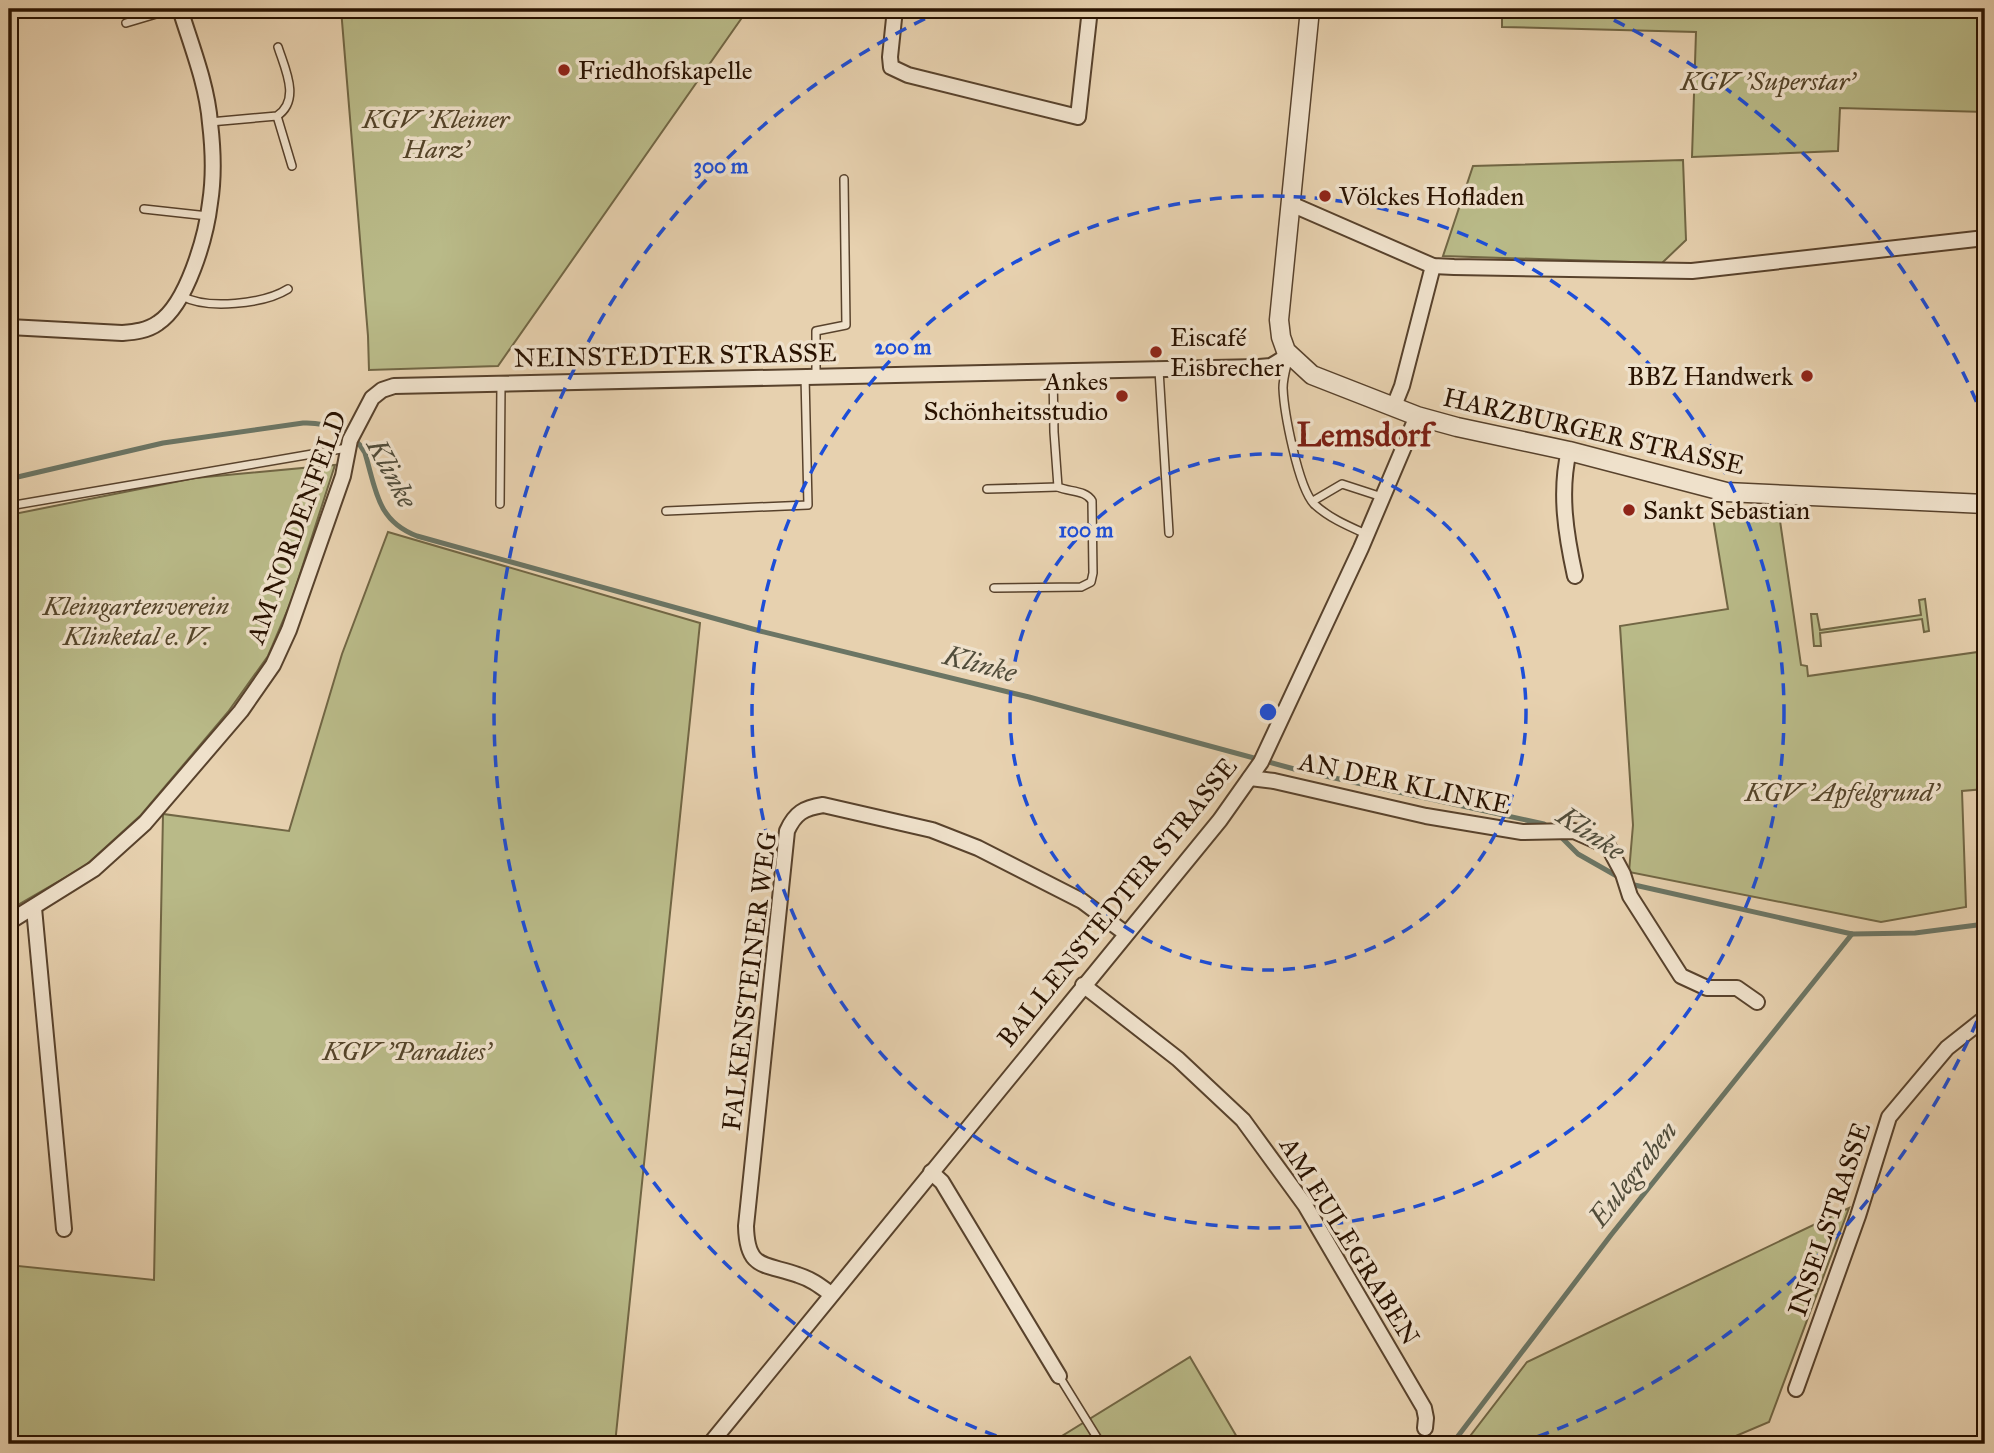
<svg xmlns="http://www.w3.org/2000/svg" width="1994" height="1453" font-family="'IM FELL Great Primer',serif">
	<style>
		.green { fill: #b9ba88; stroke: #716644; stroke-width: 2 }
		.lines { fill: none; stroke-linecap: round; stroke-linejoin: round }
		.stream { stroke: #6b7564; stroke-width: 5 }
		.service-casing { stroke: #58422c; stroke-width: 10 }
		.minor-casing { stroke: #58422c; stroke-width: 18 }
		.tertiary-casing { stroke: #58422c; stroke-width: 21 }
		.service { stroke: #efe1cb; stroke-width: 7 }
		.minor { stroke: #efe1cb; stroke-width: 14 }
		.tertiary { stroke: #efe1cb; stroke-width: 18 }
		.ring { fill: none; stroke: #1d4ed8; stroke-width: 3.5; stroke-dasharray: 12 9 }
		.poi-dot { fill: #8f2418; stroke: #efe1cb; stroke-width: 2.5 }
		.labels { text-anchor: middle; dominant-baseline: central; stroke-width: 7; stroke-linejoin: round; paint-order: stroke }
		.poi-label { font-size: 26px; fill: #291200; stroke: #efe1cb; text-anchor: start }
		.park-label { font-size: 26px; font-style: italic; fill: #544429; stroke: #efe1cb }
		.street-label { font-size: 26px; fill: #291200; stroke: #efe1cb }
		.water-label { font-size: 28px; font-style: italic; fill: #504c3a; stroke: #efe1cb }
		.district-label { font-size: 33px; font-weight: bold; fill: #7a1f14; stroke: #efe1cb }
		.centre { fill: #1d4ed8; stroke: #efe1cb; stroke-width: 3.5 }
		.ring-label { font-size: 21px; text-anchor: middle; font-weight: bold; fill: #1d4ed8; stroke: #efe1cb; stroke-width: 7; stroke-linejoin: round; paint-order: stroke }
	</style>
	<rect width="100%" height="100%" fill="#e7d1af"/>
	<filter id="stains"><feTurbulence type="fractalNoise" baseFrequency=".00286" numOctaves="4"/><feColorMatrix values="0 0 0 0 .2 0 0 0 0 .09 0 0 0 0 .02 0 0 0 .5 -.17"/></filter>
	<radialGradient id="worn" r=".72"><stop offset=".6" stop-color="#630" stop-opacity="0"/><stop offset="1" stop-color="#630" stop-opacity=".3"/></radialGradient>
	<!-- green -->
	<g class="green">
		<path d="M341,9H748L498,366L369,370L368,336Z"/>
		<path d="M1502,9H1985V112L1840,108L1838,151L1692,157L1696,32L1502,27Z"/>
		<path d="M1683,160L1686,240L1662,263L1443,256L1473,166Z"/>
		<path d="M335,465L291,602L268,656L228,712L141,815L85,866L9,910V515L195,478Z"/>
		<path d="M1779,514L1801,665L1807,666L1808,676L1985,651V789L1962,791L1966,907L1881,922L1629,872L1633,825L1620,626L1728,609L1713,518L1736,515Z"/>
		<path d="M388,532L700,623L615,1444H9V1265L154,1280L163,814L289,831L342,654Z"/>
		<path d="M1925,599L1929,631L1924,632L1922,619L1820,633L1821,646H1814L1811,614H1817L1820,630L1921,615L1919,600Z"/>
		<path d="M1849,1208L1769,1422L1717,1444H1464L1527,1362Z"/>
		<path d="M1190,1357L1241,1444H1049Z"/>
	</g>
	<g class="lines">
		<!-- stream -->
		<g class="stream">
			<path d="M9,479L163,443L303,423C326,422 354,431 365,453C376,490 377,521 417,536L760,631L1029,697L1298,770L1544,824L1548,827"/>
			<path d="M1559,835L1578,854L1622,879"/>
			<path d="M1630,884L1852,934L1915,933L1985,924"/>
			<path d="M1452,1444L1611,1235L1852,934"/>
		</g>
		<defs>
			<g id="service">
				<path d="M126,23L173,9"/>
				<path d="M277,116L292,166"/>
				<path d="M210,122L277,116C301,100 285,69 278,47"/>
				<path d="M144,209L208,216"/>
				<path d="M182,296C207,310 264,304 288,289"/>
				<path d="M1289,355C1287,366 1283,377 1283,388C1284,412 1298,487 1314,504C1329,518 1348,526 1366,534"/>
				<path d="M1159,370L1169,533"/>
				<path d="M816,375V331L846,325L844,179"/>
				<path d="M987,489L1058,487"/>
				<path d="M1313,501L1342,484L1382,497"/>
				<path d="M500,504L501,384"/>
				<path d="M9,506L347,448"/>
				<path d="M666,511L808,505L805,376"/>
				<path d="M994,588L1081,587L1091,582L1093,573L1092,501C1086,490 1069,492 1058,487L1054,432L1053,372"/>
				<path d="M1059,1376L1101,1444"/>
			</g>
			<g id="minor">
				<path d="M895,9L890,57L891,67L908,75L1078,117L1090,9"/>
				<path d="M1291,204L1433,266L1454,267L1692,271L1985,238"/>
				<path d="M9,327L122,333C134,332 147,331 158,323C187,304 206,237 210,203C214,178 213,148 210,123C207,84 191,45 180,9"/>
				<path d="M1394,406L1402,386L1433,266"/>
				<path d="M1569,451C1559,492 1566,535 1575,576"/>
				<path d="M1250,778L1274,781L1426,816L1522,832L1574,831L1608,846L1623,874L1630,896L1681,976L1707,988H1737L1757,1002"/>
				<path d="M34,908L64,1229"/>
				<path d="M9,922L94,869L145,823L241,711L273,665L289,630L343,476L350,440L372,398L382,390L394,386L1259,367L1271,366L1289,355"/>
				<path d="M1083,985L1178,1059L1243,1120L1305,1205L1424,1408L1426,1418L1425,1428"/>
				<path d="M931,1172L942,1182L1059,1376"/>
				<path d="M831,1294C820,1286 811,1279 798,1275C764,1263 747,1270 746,1226L787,831C795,813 804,808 823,805L932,830L978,848L1082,901L1125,933"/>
				<path d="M1796,1389L1858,1216L1889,1117L1947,1048L1985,1018"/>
				<path d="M710,1444L1220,820L1261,762L1361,548L1417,416"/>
			</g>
			<path id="tertiary" d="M1310,9L1279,320L1281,337L1286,351L1312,375L1417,416L1457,427L1569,451L1726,492L1985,504"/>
		</defs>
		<!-- service casing -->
		<use href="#service" class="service-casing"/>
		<!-- minor casing -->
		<use href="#minor" class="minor-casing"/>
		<!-- tertiary casing -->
		<use href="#tertiary" class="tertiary-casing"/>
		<!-- service -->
		<use href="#service" class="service"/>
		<!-- minor -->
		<use href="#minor" class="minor"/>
		<!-- tertiary -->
		<use href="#tertiary" class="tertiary"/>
	</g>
	<!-- distance rings -->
	<g class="ring">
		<circle cx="1268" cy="712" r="258"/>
		<circle cx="1268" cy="712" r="516"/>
		<path d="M1985 1002A773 773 0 0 1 1520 1443M1016 1443A773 773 0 0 1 941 11M1595 11A773 773 0 0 1 1985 422"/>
	</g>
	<!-- markers -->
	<g class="poi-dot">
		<circle cx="564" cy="70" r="7"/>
		<circle cx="1325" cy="196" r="7"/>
		<circle cx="1156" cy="352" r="7"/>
		<circle cx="1807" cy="376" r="7"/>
		<circle cx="1122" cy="396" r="7"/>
		<circle cx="1629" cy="510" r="7"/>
	</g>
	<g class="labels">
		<!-- poi labels -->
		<g class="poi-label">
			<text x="578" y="70">Friedhofskapelle</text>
			<text x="1339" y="196">Völckes Hofladen</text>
			<text x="1170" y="337">Eiscafé<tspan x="1170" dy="30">Eisbrecher</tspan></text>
			<text x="1793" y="376" text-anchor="end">BBZ Handwerk</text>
			<text x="1108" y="381" text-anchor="end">Ankes<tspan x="1108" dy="30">Schönheitsstudio</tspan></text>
			<text x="1643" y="510">Sankt Sebastian</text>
		</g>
		<!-- park labels -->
		<g class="park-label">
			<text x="1768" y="81">KGV 'Superstar'</text>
			<text x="436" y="119">KGV 'Kleiner<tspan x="436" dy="30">Harz'</tspan></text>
			<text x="136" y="606">Kleingartenverein<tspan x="136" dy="30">Klinketal e. V.</tspan></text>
			<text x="1842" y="792">KGV 'Apfelgrund'</text>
			<text x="407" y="1051">KGV 'Paradies'</text>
		</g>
		<!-- street labels -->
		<g class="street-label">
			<text transform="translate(675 355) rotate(-1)">NEINSTEDTER STRASSE</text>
			<text transform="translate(1594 431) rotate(13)">HARZBURGER STRASSE</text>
			<text transform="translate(296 527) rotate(-70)">AM NORDENFELD</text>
			<text transform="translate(1405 783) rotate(12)">AN DER KLINKE</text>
			<text transform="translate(1117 902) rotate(-51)">BALLENSTEDTER STRASSE</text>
			<text transform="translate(749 981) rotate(-83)">FALKENSTEINER WEG</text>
			<text transform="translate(1829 1219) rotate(-71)">INSELSTRASSE</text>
			<text transform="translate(1350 1241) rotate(58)">AM EULEGRABEN</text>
		</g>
		<!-- water labels -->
		<g class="water-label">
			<text transform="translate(392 473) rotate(62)">Klinke</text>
			<text transform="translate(980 664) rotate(15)">Klinke</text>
			<text transform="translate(1591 833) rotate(34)">Klinke</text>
			<text transform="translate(1633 1174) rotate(-52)">Eulegraben</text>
		</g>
		<!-- district labels -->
		<g class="district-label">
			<text x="1364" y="435">Lemsdorf</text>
		</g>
	</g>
	<circle cx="1268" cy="712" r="10" class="centre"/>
	<g class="ring-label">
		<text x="721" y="173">300 m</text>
		<text x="903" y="354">200 m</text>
		<text x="1086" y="537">100 m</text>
	</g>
	<!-- margin -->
	<rect width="1994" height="1453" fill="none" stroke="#e7d1af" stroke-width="35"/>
	<rect x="10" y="10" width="1973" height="1432" fill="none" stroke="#291200" stroke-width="3.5"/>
	<rect x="18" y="18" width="1959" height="1418" fill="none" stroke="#291200" stroke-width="2"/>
	<rect width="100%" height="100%" filter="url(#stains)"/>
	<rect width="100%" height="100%" fill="url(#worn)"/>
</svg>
